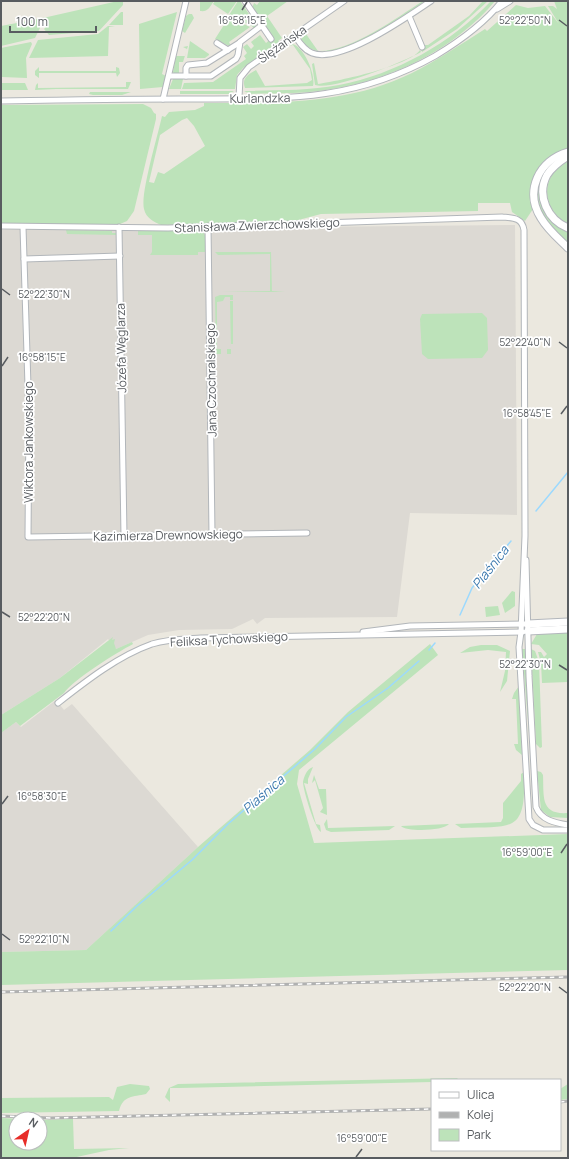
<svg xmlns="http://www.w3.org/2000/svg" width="569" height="1159" font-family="Manrope,sans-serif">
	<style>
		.industrial { fill: #dcd9d3 }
		.green { fill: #bde3ba; fill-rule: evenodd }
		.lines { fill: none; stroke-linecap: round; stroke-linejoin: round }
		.stream { stroke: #9cd9fe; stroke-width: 1.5 }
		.street-casing { stroke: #b2b6ba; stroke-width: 7 }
		.secondary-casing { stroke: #b3b7bc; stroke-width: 9 }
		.street { stroke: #fff; stroke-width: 5 }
		.secondary { stroke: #fff; stroke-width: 7 }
		.rail-casing { stroke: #b0b1b1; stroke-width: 3 }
		.rail { stroke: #fff; stroke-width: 1.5; stroke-dasharray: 4.5; stroke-linecap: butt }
		.ticks { fill: none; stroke: #585c60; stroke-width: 1.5 }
		.labels { text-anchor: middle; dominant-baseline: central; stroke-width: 3.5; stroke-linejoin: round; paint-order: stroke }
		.street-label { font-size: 12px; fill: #585c60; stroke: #fff }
		.water-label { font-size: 13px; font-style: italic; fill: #3b79ae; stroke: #fff }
		.ticks-label { font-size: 10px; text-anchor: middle; fill: #585c60; stroke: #fff; stroke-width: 3.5; stroke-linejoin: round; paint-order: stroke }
	</style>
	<rect width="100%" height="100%" fill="#ebe8df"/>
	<!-- industrial -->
	<g class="industrial">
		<path d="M515,225L517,515L410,513L397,617L265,618L257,624L253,619L232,629L179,630L148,635L116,649L108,639L60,678L1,715V230Z"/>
		<path d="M56,700L64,710L72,704L198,847L86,950L1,952V733L16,722L21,727Z"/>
	</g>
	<!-- green -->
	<g class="green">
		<path d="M118,1H123V5L99,31L49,35L44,29L45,28L43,18Z"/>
		<path d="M200,1H214C209,8 208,12 200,11Z"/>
		<path d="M215,1H237L228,14L213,4Z"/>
		<path d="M238,1H240L249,14L245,17L249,24L255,22L256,25L254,29L252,26L229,15Z"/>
		<path d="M260,1H288L267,16L282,38L278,41L281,42L243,68L237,75L235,89H182L184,83L213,82L246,59L244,56L247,53L243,47L247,44L251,49L254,46L251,42L260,35L266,43L273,37L252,8L254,3L257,5Z"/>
		<path d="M423,1H425C402,17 322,77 301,39L306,34L318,51C351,52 396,18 423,1Z"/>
		<path d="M483,1H488L457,29L422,52L413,19L424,45H428L469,16Z"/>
		<path d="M491,1H495C456,48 392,80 332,89C304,94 277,93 250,94L244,91C276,90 307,91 339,85C396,74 451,43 491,1Z"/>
		<path d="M554,1H568V149C539,156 525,181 533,209L525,221L512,212L510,203H478V211L321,214L291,222L161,225C154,222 146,218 144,209C140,194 158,135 162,116L165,117L169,112L195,110L204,106V103C276,103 347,105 412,73C438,60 461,44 485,29L487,31L516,5L528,8L545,6L559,24L548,6H553L557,9ZM187,118L194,126L205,146L164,174L158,172L154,183L149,182L160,135L182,120Z"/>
		<path d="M121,12H123V25H109Z"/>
		<path d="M177,12L162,74L166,76L163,87L140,89L139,24Z"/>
		<path d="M189,14H192L194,18L185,33L182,31L186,16Z"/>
		<path d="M229,17L250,27L229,42L231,46H229L215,39Z"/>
		<path d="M38,19L40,28L35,38L1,46V26Z"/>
		<path d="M108,26H115L109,27L108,56L29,58L38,40L98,34Z"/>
		<path d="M190,41L209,54V55L205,58H187Z"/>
		<path d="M31,42L32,44L26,58L27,78L2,77L1,48Z"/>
		<path d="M292,44C304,46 316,75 313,86L245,88C241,78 249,74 256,70L265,86L307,83L312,80L310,69L293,45L289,46Z"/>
		<path d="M188,46L183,62H179V73L183,74H174L173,72L176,56H185L187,49L183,47Z"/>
		<path d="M420,50L421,52C403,62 333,91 315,85L312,64L314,63L318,84C339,81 409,66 420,50Z"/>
		<path d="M39,67V71H116V67L119,68L120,73L117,77L116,73H39V78L35,75V71Z"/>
		<path d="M173,79H183L181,89H169Z"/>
		<path d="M126,82H131L128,89H56L35,90L36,85L38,83V88L126,87Z"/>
		<path d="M2,83H25L28,90H1Z"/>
		<path d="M180,91H234L229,94H180Z"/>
		<path d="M90,92H131L122,95H93L89,94Z"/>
		<path d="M143,104L151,108L154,113L156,114V119L134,211L127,221L120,224H1V105Z"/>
		<path d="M568,161V224C541,210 539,175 568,161Z"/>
		<path d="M548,167C533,192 540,222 568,232V244C546,221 522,198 548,167Z"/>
		<path d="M138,229H200L205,235L206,252H198V255H150L152,252V235H138Z"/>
		<path d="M66,230L112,231V233H116V235L67,234Z"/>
		<path d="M215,252H271L272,291L285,292H221L270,291V254L218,255Z"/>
		<path d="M220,295H233V300H230V297H225L223,301L217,302V349H221V354H216L215,297Z"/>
		<path d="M230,301H233V344H231V354H227V349H231Z"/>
		<path d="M482,313L487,318L488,350L482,358L428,359L422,354L420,319L422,314Z"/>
		<path d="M512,591L515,592V606L505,613L502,603Z"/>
		<path d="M498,606L500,615L486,617L485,607Z"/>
		<path d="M568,632V682L542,683L541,663L538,652H541L544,657L547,654L539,645L531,644L537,634Z"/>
		<path d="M113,637L112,640L115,639L114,643L116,649L132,642L133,644C116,653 74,679 64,693L20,726L16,722L1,733V715L60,678Z"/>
		<path d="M430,644L438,655L299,770L297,784L314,843L568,834V970L1,985V952L86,950L198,847L310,750L348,712Z"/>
		<path d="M481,645H497L510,651L507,681L500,692L505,671L506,652L488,650L460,653L470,647Z"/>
		<path d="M522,649H525L530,745Z"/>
		<path d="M531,649L535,651L539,662L542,747L540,748L536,744Z"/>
		<path d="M519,686V688L522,755L516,750L514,744H518L516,699H512L514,693Z"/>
		<path d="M313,767L308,779V784L304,783L316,824L320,825L321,832C315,829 303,790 303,782C304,776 307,769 313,767Z"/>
		<path d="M537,771L541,772L543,775C544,797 540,815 568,813V818L550,817L541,810Z"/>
		<path d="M524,772C526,833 515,826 461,828L455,824L501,822L503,818V803L521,781V774Z"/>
		<path d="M314,775L319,789H326L327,815L320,812L323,808L315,780L312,783Z"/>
		<path d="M327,819L328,828L395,826L389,830L331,832L326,830L324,824Z"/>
		<path d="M449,824C444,831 406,832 401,826Z"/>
		<path d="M458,1078L456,1080H432V1082L179,1088H170V1102L165,1097L169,1088L178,1084Z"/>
		<path d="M130,1084L149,1086L150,1089L146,1094C133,1097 123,1095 119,1111L1,1113V1098L109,1097L113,1100L117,1087Z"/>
		<path d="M568,1084V1099L560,1100V1089Z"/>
		<path d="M1,1118L24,1119H16V1143H40V1120L73,1119L74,1149L129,1148L109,1150L72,1158H1Z"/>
	</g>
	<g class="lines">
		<!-- stream -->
		<g class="stream">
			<path d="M536,511L568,472"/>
			<path d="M460,615L472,588L511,541"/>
			<path d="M429,650L435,643"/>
			<path d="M111,931L137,906L192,860L228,824L315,749L346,717L388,688L419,661"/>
		</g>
		<defs>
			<g id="street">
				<path d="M245,1L271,39"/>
				<path d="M497,9L510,1"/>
				<path d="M409,16L422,47"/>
				<path d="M295,36C299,42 304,50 312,53C341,64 407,17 431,1"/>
				<path d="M217,43L228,50"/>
				<path d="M169,76H211L236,59L238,55L240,42L261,26"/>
				<path d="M186,76V68L188,65L207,63L239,43"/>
				<path d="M239,98L240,78L249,67L344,1"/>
				<path d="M163,99L186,1"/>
				<path d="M1,101C60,100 120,99 179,99C274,98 348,105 435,56C460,41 484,24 502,1"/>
				<path d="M1,226L168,228L502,217C512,218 522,217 524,230L525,536L521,632L519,647L529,819L533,825L543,830H568"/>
				<path d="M208,226L212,535"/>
				<path d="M23,227L29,418L28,537L307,533"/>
				<path d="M119,227L124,536"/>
				<path d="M24,259L120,256"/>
				<path d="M526,560L529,676L536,807C541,820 555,823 568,825"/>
				<path d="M363,632L410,626L525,624"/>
				<path d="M58,703C86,681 118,656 152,644C168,639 185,639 201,638L523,632"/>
			</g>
			<g id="secondary">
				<path d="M568,152C539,160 524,191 541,218C548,230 559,239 568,248"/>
				<path d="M568,156C560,161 552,167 547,175C536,196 548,220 568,228"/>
				<path d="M528,624L568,622"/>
				<path d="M528,631L568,629"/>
			</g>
		</defs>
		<!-- street casing -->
		<use href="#street" class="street-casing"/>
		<!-- secondary casing -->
		<use href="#secondary" class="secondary-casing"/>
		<!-- street -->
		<use href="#street" class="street"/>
		<!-- secondary -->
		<use href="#secondary" class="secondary"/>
		<defs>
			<g id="rail">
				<path d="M1,992L568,977"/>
				<path d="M560,1102L568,1101"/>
				<path d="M1,1116L50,1118L432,1109"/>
			</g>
		</defs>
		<!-- rail casing -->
		<use href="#rail" class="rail-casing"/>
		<!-- rail -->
		<use href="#rail" class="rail"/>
	</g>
	<!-- ticks -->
	<path class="ticks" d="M242,10L247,2M559,20L567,26M2,289L10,295M559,342L567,348M2,366L8,357M561,414L567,406M2,612L10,617M559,665L567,670M2,804L8,796M561,853L567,844M2,934L10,940M559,987L567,993M356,1157L362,1149"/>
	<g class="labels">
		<!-- street labels -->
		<g class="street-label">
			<text transform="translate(282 44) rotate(-35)">Ślężańska</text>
			<text transform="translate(260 98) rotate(-1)">Kurlandzka</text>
			<text transform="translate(257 225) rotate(-2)">Stanisława Zwierzchowskiego</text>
			<text transform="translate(121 348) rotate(-91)">Józefa Węglarza</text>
			<text transform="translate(211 380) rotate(-91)">Jana Czochralskiego</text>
			<text transform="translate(28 442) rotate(-90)">Wiktora Jankowskiego</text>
			<text transform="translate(168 535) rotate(-1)">Kazimierza Drewnowskiego</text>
			<text transform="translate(229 639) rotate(-3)">Feliksa Tychowskiego</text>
		</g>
		<!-- water labels -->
		<g class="water-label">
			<text transform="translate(490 567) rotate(-52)">Piaśnica</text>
			<text transform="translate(263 794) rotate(-41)">Piaśnica</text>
		</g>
	</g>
	<g class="ticks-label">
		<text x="525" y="24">52°22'50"N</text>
		<text x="242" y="24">16°58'15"E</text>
		<text x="44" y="298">52°22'30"N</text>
		<text x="525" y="346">52°22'40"N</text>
		<text x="42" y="361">16°58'15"E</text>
		<text x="527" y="417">16°58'45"E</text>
		<text x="44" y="621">52°22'20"N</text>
		<text x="525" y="668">52°22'30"N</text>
		<text x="42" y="800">16°58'30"E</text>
		<text x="527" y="856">16°59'00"E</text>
		<text x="44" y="943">52°22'10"N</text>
		<text x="525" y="991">52°22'20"N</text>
		<text x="362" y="1142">16°59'00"E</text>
	</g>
	<!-- border -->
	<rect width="569" height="1159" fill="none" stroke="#585c60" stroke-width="4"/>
	<!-- legend -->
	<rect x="431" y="1079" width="130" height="72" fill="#ffffff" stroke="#bcbebf"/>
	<rect x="439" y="1092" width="20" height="6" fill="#ffffff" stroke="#bcbebf"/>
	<text x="467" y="1099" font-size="12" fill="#585c60">Ulica</text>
	<rect x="439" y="1112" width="20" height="6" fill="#b0b1b1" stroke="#bcbebf"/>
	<text x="467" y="1119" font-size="12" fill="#585c60">Kolej</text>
	<rect x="439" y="1129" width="20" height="12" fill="#bde3ba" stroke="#bcbebf"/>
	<text x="467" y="1139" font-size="12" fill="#585c60">Park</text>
	<!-- north arrow -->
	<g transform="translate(28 1131) rotate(34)"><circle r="19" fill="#ffffff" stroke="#bcbebf"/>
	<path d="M0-3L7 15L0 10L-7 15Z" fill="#e72d29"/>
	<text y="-6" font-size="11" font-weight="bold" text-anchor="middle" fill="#585c60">N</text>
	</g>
	<!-- scale -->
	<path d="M10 26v6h86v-6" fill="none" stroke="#585c60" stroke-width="2"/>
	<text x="16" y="26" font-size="12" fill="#585c60" stroke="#ffffff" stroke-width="3" paint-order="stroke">100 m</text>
</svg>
